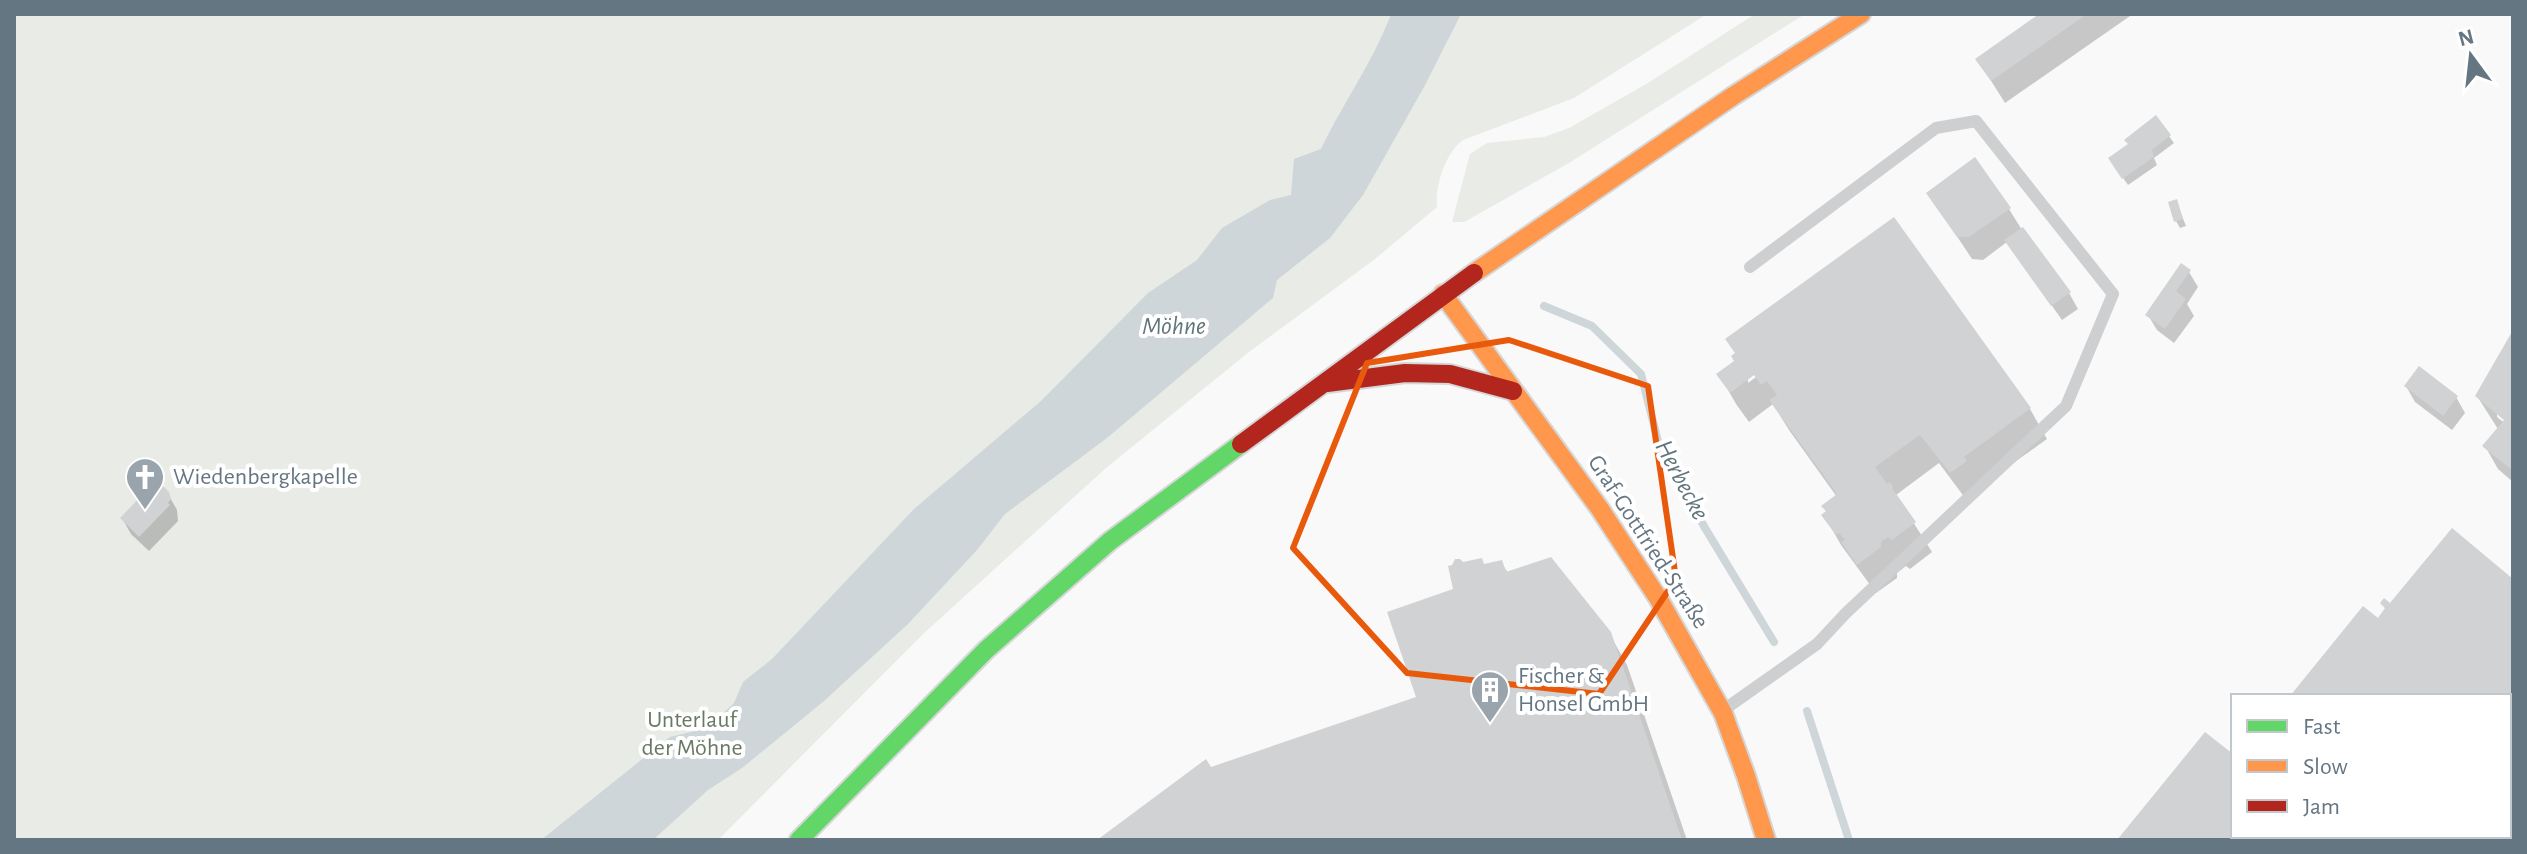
<svg xmlns="http://www.w3.org/2000/svg" width="2527" height="854" font-family="'Alegreya Sans',sans-serif">
	<style>
		.green { fill: #e8ebe6 }
		.water { fill: #ced6d9 }
		.shadow { fill: #0003; fill-rule: evenodd }
		.lines { fill: none; stroke-linecap: round; stroke-linejoin: round }
		.stream { stroke: #ced6d9; stroke-width: 8 }
		.building { fill: #d0d2d3 }
		.fast-casing { stroke: #d5d6d7; stroke-width: 22 }
		.slow-casing { stroke: #d5d6d7; stroke-width: 22 }
		.jam-casing { stroke: #d5d6d7; stroke-width: 22 }
		.lane { stroke: #cecfd0; stroke-width: 12 }
		.fast { stroke: #63d668; stroke-width: 18 }
		.slow { stroke: #ff974d; stroke-width: 18 }
		.jam { stroke: #b3261e; stroke-width: 18 }
		.marked { fill: none; stroke: #e8590c; stroke-width: 6; stroke-linejoin: round }
		.labels { text-anchor: middle; dominant-baseline: central; stroke-width: 8; stroke-linejoin: round; paint-order: stroke }
		.poi-label { font-size: 24px; fill: #657683; stroke: #fff; text-anchor: start }
		.street-label { font-size: 24px; fill: #657683; stroke: #fff }
		.park-label { font-size: 24px; fill: #687a64; stroke: #fff }
		.water-label { font-size: 26px; font-style: italic; fill: #60757c; stroke: #fff }
	</style>
	<rect width="100%" height="100%" fill="#f9f9f9"/>
	<!-- green -->
	<g class="green">
		<path d="M14,14H1707L1574,98L1463,140C1445,153 1435,186 1437,207L1375,259L1249,352L1106,468L922,635L718,840H14Z"/>
		<path d="M1755,14H1805L1569,163L1464,222H1452L1470,154L1487,143L1544,137L1569,128L1648,83Z"/>
	</g>
	<!-- water -->
	<path class="water" d="M1391,14H1461L1424,87L1363,195L1330,238L1277,280L1273,298L1107,438L1005,514L977,550L908,624L824,701L742,768L708,790L653,840H541L670,737L707,728L734,703L743,682L772,659L914,509L1041,401L1148,293L1197,260L1222,228L1270,200L1291,195L1294,159L1321,149C1343,103 1373,62 1391,14Z"/>
	<!-- shadow -->
	<g class="shadow">
		<path d="M2043,14H2133L2005,103L1978,60Z"/>
		<path d="M2156,118L2174,143L2154,158L2157,165L2128,185L2115,166L2130,145Z"/>
		<path d="M1929,194L2009,209L2022,230L2069,293L2078,309L2062,320L2007,242L1983,260L1972,259Z"/>
		<path d="M2176,201L2186,226L2180,228L2176,221Z"/>
		<path d="M2189,272L2198,287L2187,304L2194,316L2174,343L2157,330L2148,315Z"/>
		<path d="M2513,334V425L2497,412V417L2513,430V482L2498,469L2485,446L2498,429L2477,396Z"/>
		<path d="M1736,362L2030,409L2047,439L1980,487L1968,502L1939,463L1896,495L1932,552L1910,569L1906,566L1897,573V578L1876,593L1841,545L1824,515L1837,497L1789,430L1773,404L1749,422L1736,404L1719,374ZM1761,368L1764,371L1748,383V378Z"/>
		<path d="M2406,386L2456,397L2465,413L2452,430L2415,402Z"/>
		<path d="M168,494L177,510L178,521L149,551L131,534L122,518Z"/>
		<path d="M1501,562L1508,573L1609,633L1627,665L1687,840H1100L1211,769L1418,699L1463,564L1484,566Z"/>
		<path d="M2513,582V804L2509,801V696H2293L2378,621L2386,610L2382,603L2390,606Z"/>
		<path d="M2233,757V836H2470L2467,840H2119Z"/>
	</g>
	<g class="lines">
		<!-- stream -->
		<g class="stream">
			<path d="M1544,306L1592,326L1641,374L1659,445L1705,528L1774,642"/>
			<path d="M1807,711L1849,840"/>
		</g>
	</g>
	<!-- building -->
	<g class="building">
		<path d="M2039,14H2087L1991,81L1975,59Z"/>
		<path d="M2156,115L2171,135L2152,150L2154,157L2122,179L2108,158L2128,144L2124,140Z"/>
		<path d="M1975,157L2011,208L1969,237H1957L1926,193Z"/>
		<path d="M2177,199L2183,219L2174,222L2168,202Z"/>
		<path d="M1894,217L2031,408L1964,457L1967,461L1950,473L1920,435L1875,467L1887,484L1890,482L1893,487L1892,488L1916,522L1892,540L1888,537L1881,542V547L1857,565L1841,542L1845,540L1839,533L1836,535L1821,515L1826,511L1821,506L1837,494L1769,400L1777,395L1767,381L1761,385L1754,375L1730,393L1716,374L1734,361L1731,356L1735,353L1725,339Z"/>
		<path d="M2023,227L2071,292L2051,306L2004,240Z"/>
		<path d="M2181,263L2191,270L2176,291L2186,299L2165,329L2145,315Z"/>
		<path d="M2513,330V471L2482,446L2504,420L2475,396Z"/>
		<path d="M2419,366L2458,396L2443,416L2404,386Z"/>
		<path d="M151,486L154,489L156,486H163L169,492L171,499L168,503L170,505L139,537L120,518Z"/>
		<path d="M2452,528L2513,579V732L2509,737V696H2290L2363,606L2378,618L2385,608L2380,603L2384,598L2390,603Z"/>
		<path d="M1551,557L1611,632L1682,840H1097L1206,759L1211,767L1416,697L1387,612L1453,589L1448,566L1452,565L1455,559H1460L1463,562L1482,558L1484,564L1502,560L1506,572Z"/>
		<path d="M2205,732L2233,754V836H2429L2426,840H2117Z"/>
	</g>
	<g class="lines">
		<defs>
			<path id="fast" d="M799,840L986,650L1110,541L1241,444"/>
			<g id="slow">
				<path d="M1474,273L1733,96L1861,14"/>
				<path d="M1443,294L1600,509L1658,598L1723,713L1746,776L1766,840"/>
			</g>
			<g id="jam">
				<path d="M1327,383L1405,373L1450,374L1513,391"/>
				<path d="M1241,444L1474,273"/>
			</g>
		</defs>
		<!-- fast casing -->
		<use href="#fast" class="fast-casing"/>
		<!-- slow casing -->
		<use href="#slow" class="slow-casing"/>
		<!-- jam casing -->
		<use href="#jam" class="jam-casing"/>
		<!-- lane -->
		<path class="lane" d="M1725,709L1817,644L1846,613L2066,406L2113,294L1976,121L1936,128L1750,267"/>
		<!-- fast -->
		<use href="#fast" class="fast"/>
		<!-- slow -->
		<use href="#slow" class="slow"/>
		<!-- jam -->
		<use href="#jam" class="jam"/>
	</g>
	<!-- marked area -->
	<path class="marked" d="M1509,340L1648,386L1676,579L1599,694L1407,673L1293,548L1367,363Z"/>
	<!-- icons -->
	<defs>
		<symbol id="church-pin" viewBox="-11 -11 22 30"><path d="M0 17L-7.5 6A9.5 9.5 0 1 1 7.5 6Z" fill="#99a4ac" stroke="#fff"/><path d="M-1.2-6h2.4v3.5h3.3v2.4h-3.3V6h-2.4V-.1h-3.3v-2.4h3.3Z" fill="#fff"/></symbol>
		<symbol id="building-pin" viewBox="-11 -11 22 30"><path d="M0 17L-7.5 6A9.5 9.5 0 1 1 7.5 6Z" fill="#99a4ac" stroke="#fff"/><path d="M-4-6H4V6H1V3H-1V6H-4ZM-2.5-4.3h1.7v1.8h-1.7ZM.8-4.3h1.7v1.8H.8ZM-2.5-1h1.7V.8h-1.7ZM.8-1h1.7V.8H.8Z" fill="#fff"/></symbol>
	</defs>
	<g fill-rule="evenodd">
		<use href="#church-pin" x="123" y="455" width="44" height="60"/>
		<use href="#building-pin" x="1468" y="668" width="44" height="60"/>
	</g>
	<g class="labels">
		<!-- poi labels -->
		<g class="poi-label">
			<text x="173" y="477">Wiedenbergkapelle</text>
			<text x="1518" y="676">Fischer &amp;<tspan x="1518" dy="28">Honsel GmbH</tspan></text>
		</g>
		<!-- street labels -->
		<g class="street-label">
			<text transform="translate(1648 542) rotate(57)">Graf-Gottfried-Straße</text>
		</g>
		<!-- park labels -->
		<g class="park-label">
			<text x="692" y="720">Unterlauf<tspan x="692" dy="28">der Möhne</tspan></text>
		</g>
		<!-- water labels -->
		<g class="water-label">
			<text x="1174" y="326">Möhne</text>
			<text transform="translate(1682 480) rotate(62)">Herbecke</text>
		</g>
	</g>
	<!-- border -->
	<rect width="2527" height="854" fill="none" stroke="#657683" stroke-width="32"/>
	<!-- legend -->
	<rect x="2231" y="694" width="280" height="144" fill="#ffffff" stroke="#c1c8cd" stroke-width="2"/>
	<rect x="2247" y="720" width="40" height="12" fill="#63d668" stroke="#c1c8cd" stroke-width="2"/>
	<text x="2303" y="734" font-size="24" fill="#657683">Fast</text>
	<rect x="2247" y="760" width="40" height="12" fill="#ff974d" stroke="#c1c8cd" stroke-width="2"/>
	<text x="2303" y="774" font-size="24" fill="#657683">Slow</text>
	<rect x="2247" y="800" width="40" height="12" fill="#b3261e" stroke="#c1c8cd" stroke-width="2"/>
	<text x="2303" y="814" font-size="24" fill="#657683">Jam</text>
	<!-- north arrow -->
	<g transform="translate(2471 56) rotate(345)" stroke="#ffffff" stroke-width="6" paint-order="stroke">
	<path d="M0-6L14 30L0 20L-14 30Z" fill="#657683"/>
	<text y="-12" font-size="22" font-weight="bold" text-anchor="middle" fill="#657683">N</text>
	</g>
</svg>
